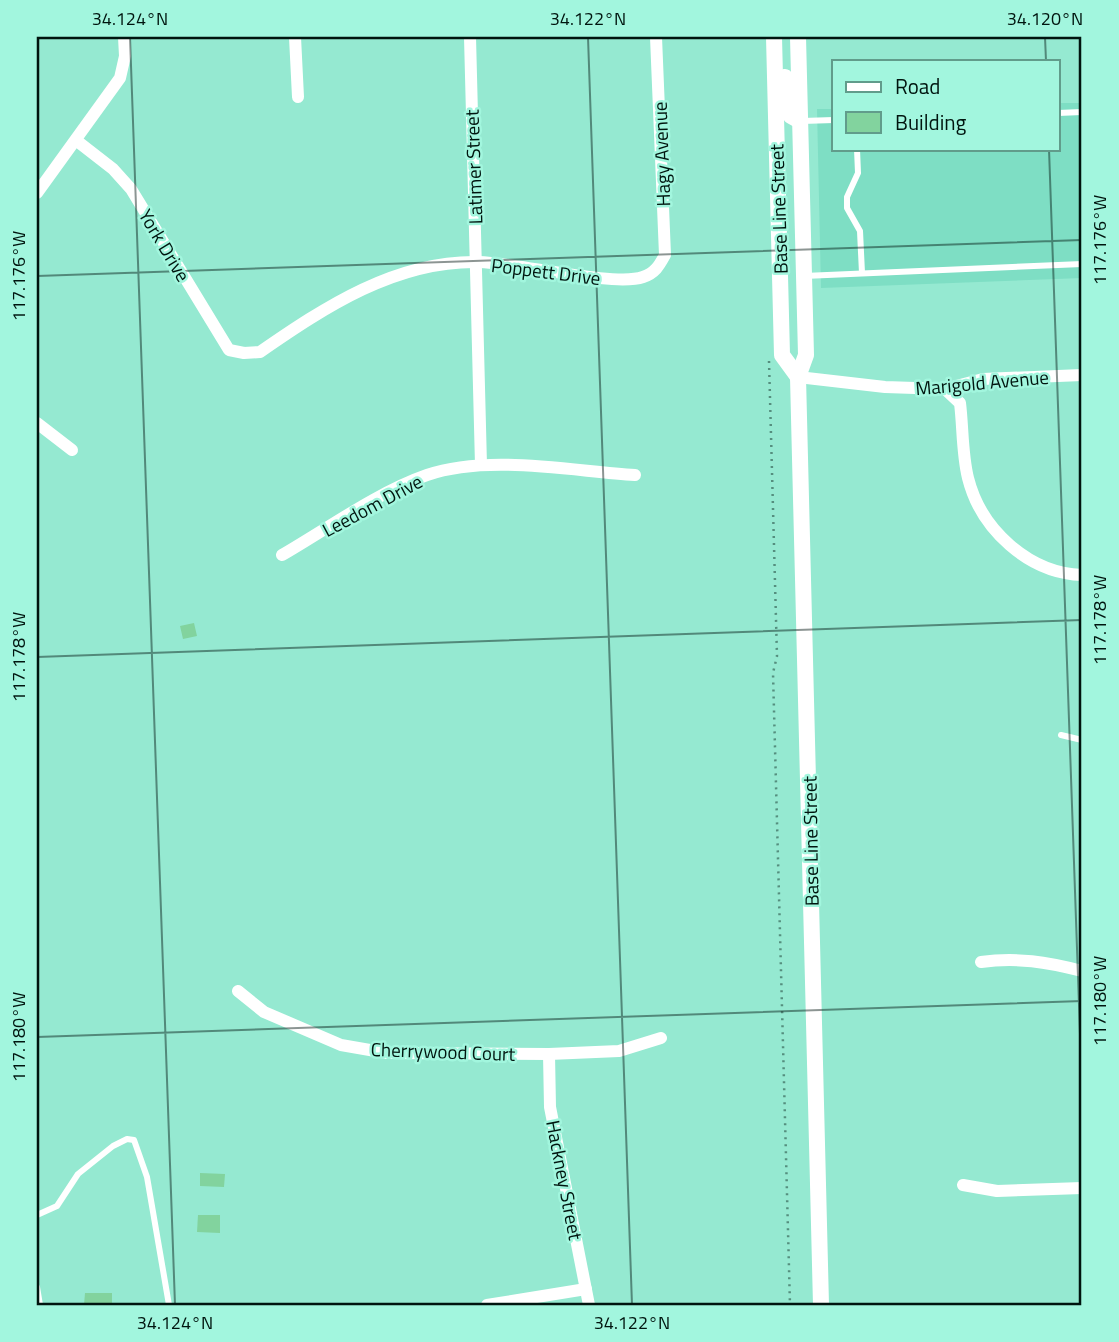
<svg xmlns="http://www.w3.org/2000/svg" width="1119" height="1342" font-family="'Titillium Web',sans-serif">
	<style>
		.built { fill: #7edec4 }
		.building { fill: #82d39e }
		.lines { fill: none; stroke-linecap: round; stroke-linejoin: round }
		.path { stroke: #558e7e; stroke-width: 2.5; stroke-dasharray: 2 5; stroke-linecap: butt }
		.service { stroke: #fff; stroke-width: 6 }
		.minor { stroke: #fff; stroke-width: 12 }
		.secondary { stroke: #fff; stroke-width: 16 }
		.ticks { fill: none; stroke: #00150f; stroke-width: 2; stroke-opacity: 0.45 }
		.labels { text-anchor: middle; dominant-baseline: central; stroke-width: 5; stroke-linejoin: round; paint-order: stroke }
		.street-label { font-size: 19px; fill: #00150f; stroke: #a2f6de }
		.neatline { fill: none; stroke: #00150f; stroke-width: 2.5 }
		.ticks-label { font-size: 18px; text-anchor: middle; fill: #00150f }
	</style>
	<rect width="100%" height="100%" fill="#95e9d1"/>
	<!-- built -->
	<path class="built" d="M1058,103H1082V278L821,288L817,109H834V149H1058Z"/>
	<!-- building -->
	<g class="building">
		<path d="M194,623L197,636L183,639L180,626Z"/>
		<path d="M200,1173L225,1174L224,1187L200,1186Z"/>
		<path d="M198,1215H220V1233L197,1232Z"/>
		<path d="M85,1293H112V1305H84Z"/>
	</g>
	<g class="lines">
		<!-- path -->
		<path class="path" d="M769,361L777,656L773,673L790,1305"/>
		<!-- service -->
		<g class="service">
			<path d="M1058,113L1082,112"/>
			<path d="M802,121L834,120"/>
			<path d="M857,149L858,173L847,197V208L860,231L862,273"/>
			<path d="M804,276L1082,264"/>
			<path d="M1061,735L1082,740"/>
			<path d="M37,1215L57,1206L78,1174L113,1146L127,1139L134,1140L147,1177L169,1305"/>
			<path d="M37,1287L40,1305"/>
		</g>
		<!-- minor -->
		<g class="minor">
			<path d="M295,37L298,97"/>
			<path d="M470,37L481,465"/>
			<path d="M77,141L113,169L131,189L229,350L244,353L260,352C325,307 396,260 479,262C517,263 615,287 643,277C655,273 659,266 665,255L656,37"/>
			<path d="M37,193L120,78L125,56L124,37"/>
			<path d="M798,377L885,387L945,389L983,379L1082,375"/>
			<path d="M945,389L960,403C963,427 962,454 968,478C981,530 1029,573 1082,575"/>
			<path d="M37,423L72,450"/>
			<path d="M282,555C327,529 378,492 427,475C488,454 571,471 635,475"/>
			<path d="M981,962C1017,957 1047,962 1082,971"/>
			<path d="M238,991L264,1012L341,1045L387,1053L549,1054L619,1051L661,1038"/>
			<path d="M549,1054L550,1107L589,1305"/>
			<path d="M963,1185L997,1191L1082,1188"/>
			<path d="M487,1305L586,1289"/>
		</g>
		<!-- secondary -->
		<g class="secondary">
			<path d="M774,37L782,355L798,377"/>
			<path d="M798,37L806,355L798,377L821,1305"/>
			<path d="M785,77L791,116L800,121"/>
		</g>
	</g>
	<!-- ticks -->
	<path class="ticks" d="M130,37L175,1305M588,37L632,1305M1045,37L1046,61M1049,149L1082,1091M37,276L1082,240M37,657L1082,620M37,1037L1082,1001"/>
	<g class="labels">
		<!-- street labels -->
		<g class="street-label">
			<text transform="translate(661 154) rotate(-92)">Hagy Avenue</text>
			<text transform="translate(473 167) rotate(-92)">Latimer Street</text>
			<text transform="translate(778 209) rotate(-92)">Base Line Street</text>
			<text transform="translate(165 245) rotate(59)">York Drive</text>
			<text transform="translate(546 271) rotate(7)">Poppett Drive</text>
			<text transform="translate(982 382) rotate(-5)">Marigold Avenue</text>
			<text transform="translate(372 505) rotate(-28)">Leedom Drive</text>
			<text transform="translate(810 841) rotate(-91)">Base Line Street</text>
			<text transform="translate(443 1051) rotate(2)">Cherrywood Court</text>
			<text transform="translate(565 1180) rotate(79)">Hackney Street</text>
		</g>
	</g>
	<!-- border -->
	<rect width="1119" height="1342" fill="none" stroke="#a2f6de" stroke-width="77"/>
	<!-- legend -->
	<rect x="832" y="60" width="228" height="91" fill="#a2f6de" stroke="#619c8b" stroke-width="2"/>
	<rect x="846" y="82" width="35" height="10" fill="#ffffff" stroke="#619c8b" stroke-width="2"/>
	<text x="895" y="94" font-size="21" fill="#00150f">Road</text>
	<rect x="846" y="112" width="35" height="21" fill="#82d39e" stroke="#619c8b" stroke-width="2"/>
	<text x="895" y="130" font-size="21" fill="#00150f">Building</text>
	<rect x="38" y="38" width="1042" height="1266" class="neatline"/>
	<g class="ticks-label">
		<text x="130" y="25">34.124°N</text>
		<text x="588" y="25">34.122°N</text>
		<text x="1045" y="25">34.120°N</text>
		<text transform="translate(1100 240) rotate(-90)" y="6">117.176°W</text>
		<text transform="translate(19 276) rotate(-90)" y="6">117.176°W</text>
		<text transform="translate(1100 620) rotate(-90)" y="6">117.178°W</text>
		<text transform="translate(19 657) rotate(-90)" y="6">117.178°W</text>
		<text transform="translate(1100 1001) rotate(-90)" y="6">117.180°W</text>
		<text transform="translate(19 1037) rotate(-90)" y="6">117.180°W</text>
		<text x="175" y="1329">34.124°N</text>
		<text x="632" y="1329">34.122°N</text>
	</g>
</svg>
